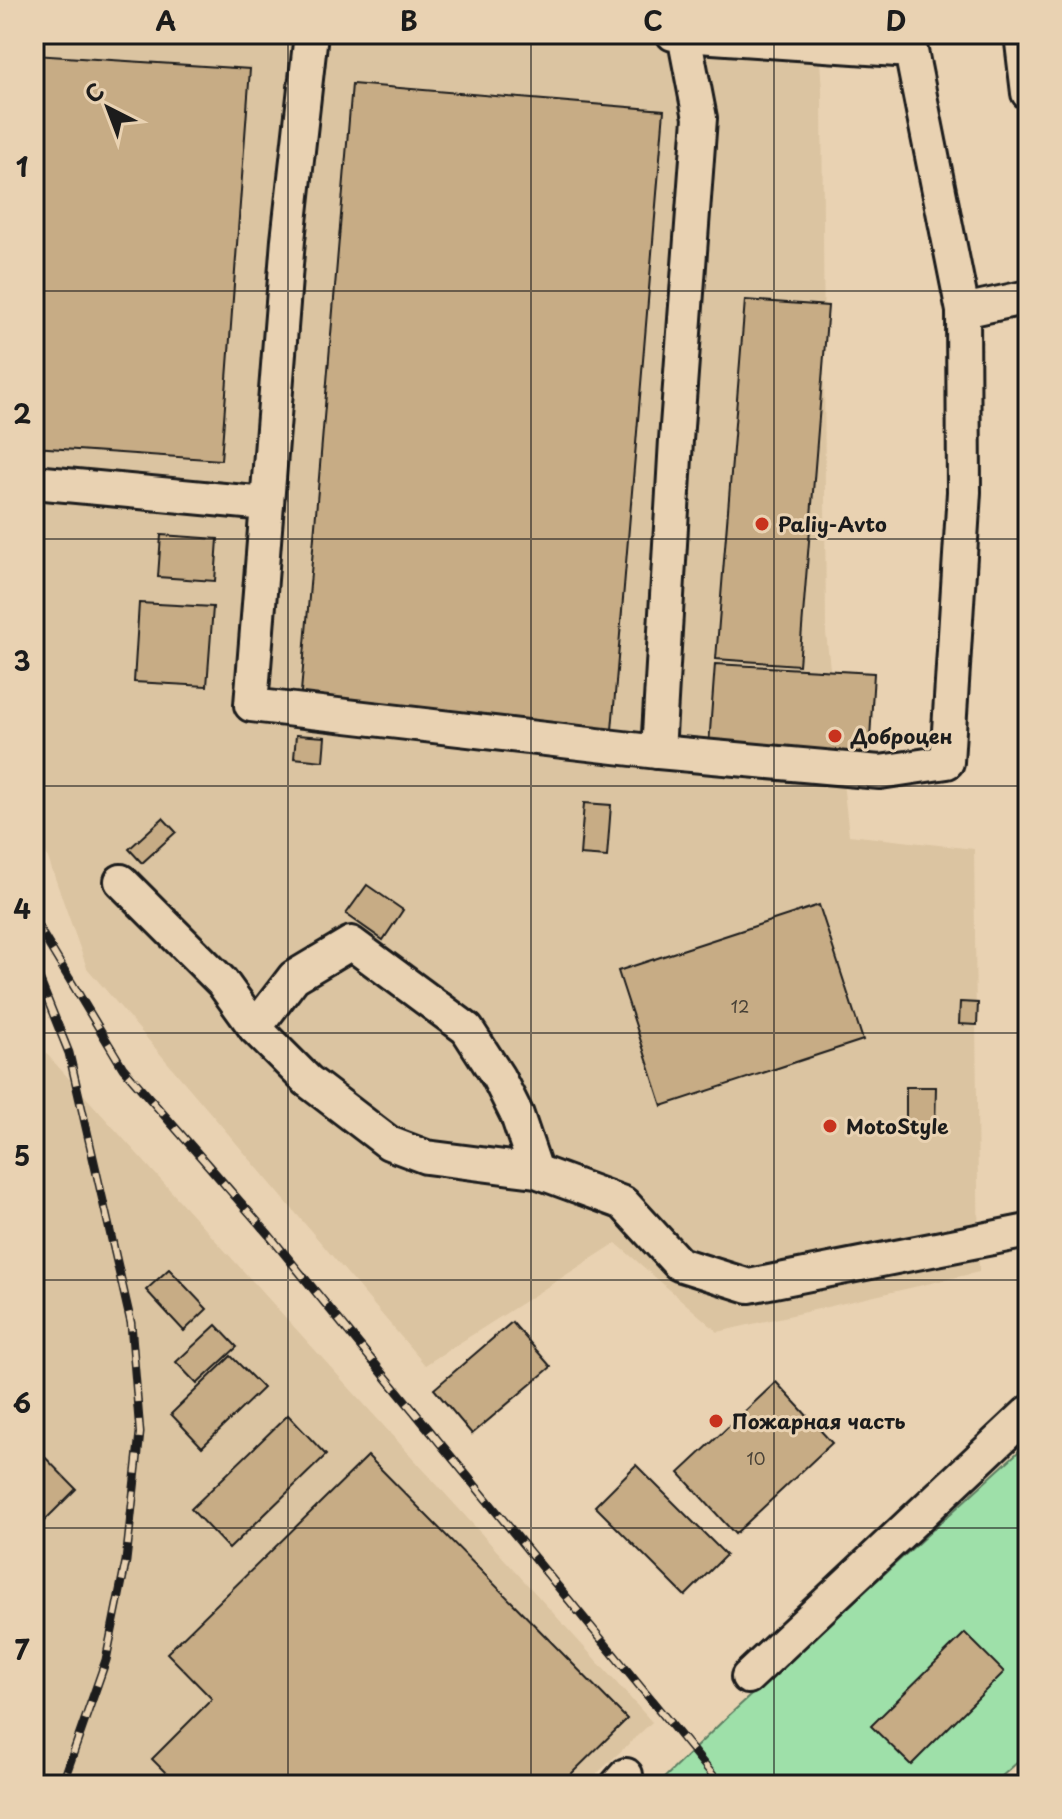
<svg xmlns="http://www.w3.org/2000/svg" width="1062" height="1819" font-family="'Playpen Sans',sans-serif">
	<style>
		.built { fill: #dbc4a1 }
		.green { fill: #9ee0a9; stroke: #5d7e62; stroke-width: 2 }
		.building { fill: #c7ac85; stroke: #1c1c1c; stroke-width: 2 }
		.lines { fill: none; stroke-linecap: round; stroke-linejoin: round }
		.minor-casing { stroke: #1c1c1c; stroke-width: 38 }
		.minor { stroke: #e9d2b2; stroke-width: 32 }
		.rail-casing { stroke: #1c1c1c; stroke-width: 9 }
		.rail { stroke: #e9d2b2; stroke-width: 6; stroke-dasharray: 18; stroke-linecap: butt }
		.grid { fill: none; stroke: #1c1c1c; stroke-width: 2; stroke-opacity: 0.55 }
		.poi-dot { fill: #c8321e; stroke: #e9d2b2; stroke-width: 3 }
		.labels { text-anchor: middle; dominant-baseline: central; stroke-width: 6; stroke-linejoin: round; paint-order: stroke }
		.number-label { font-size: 16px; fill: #474036 }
		.poi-label { font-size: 20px; font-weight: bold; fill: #1c1c1c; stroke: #e9d2b2; text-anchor: start }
		.neatline { fill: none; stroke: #1c1c1c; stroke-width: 3 }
		.grid-label { font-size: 26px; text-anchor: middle; font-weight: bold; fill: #1c1c1c }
	</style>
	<rect width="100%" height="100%" fill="#e9d2b2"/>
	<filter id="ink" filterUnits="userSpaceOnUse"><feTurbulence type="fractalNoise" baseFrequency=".0125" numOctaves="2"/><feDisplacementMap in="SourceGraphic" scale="16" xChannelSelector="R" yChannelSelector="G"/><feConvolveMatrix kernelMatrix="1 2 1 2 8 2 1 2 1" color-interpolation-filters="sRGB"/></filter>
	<g filter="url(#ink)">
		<!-- built -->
		<g class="built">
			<path d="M34,34H818L822,90L826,633L849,835L974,849L979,1272L718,1332L616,1243L425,1365L87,968L34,819Z"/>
			<path d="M34,1040L652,1722L585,1785H34Z"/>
		</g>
		<!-- green -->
		<path class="green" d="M1028,1443V1753L992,1785H657L727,1717Z"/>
		<!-- building -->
		<g class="building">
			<path d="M34,55L250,69L221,460L34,447Z"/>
			<path d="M352,84L664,110L612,730L300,704Z"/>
			<path d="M745,300L828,306L799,665L716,659Z"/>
			<path d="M161,535L218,539L215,581L158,577Z"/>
			<path d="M139,603L213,607L207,686L134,682Z"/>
			<path d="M715,664L874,673L869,755L709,745Z"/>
			<path d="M296,735L325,737L323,761L294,758Z"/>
			<path d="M584,803L611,805L607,857L580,855Z"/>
			<path d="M163,818L176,832L142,863L129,849Z"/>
			<path d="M367,885L403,910L383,940L346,914Z"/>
			<path d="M819,905L863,1040L662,1106L618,971Z"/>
			<path d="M960,1002L978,1003L977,1025L959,1024Z"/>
			<path d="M906,1087H936L935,1129H906Z"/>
			<path d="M169,1269L207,1309L184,1331L146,1290Z"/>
			<path d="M512,1322L551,1367L472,1434L434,1389Z"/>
			<path d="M216,1325L237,1347L197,1384L176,1362Z"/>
			<path d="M231,1356L263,1388L202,1447L171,1414Z"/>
			<path d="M776,1382L832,1443L735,1534L679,1473Z"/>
			<path d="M288,1415L326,1455L229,1549L191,1509Z"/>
			<path d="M34,1446L76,1489L34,1531Z"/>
			<path d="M368,1456L627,1719L560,1785H178L152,1759L212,1699L167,1653Z"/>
			<path d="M636,1465L726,1555L685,1596L595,1506Z"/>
			<path d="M965,1633L1004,1672L911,1765L871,1726Z"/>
		</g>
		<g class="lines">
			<defs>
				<g id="minor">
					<path d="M311,34L288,240L251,705L658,752"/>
					<path d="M673,34L684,35L700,118L676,440L658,752L880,772L947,762L964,492L963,311"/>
					<path d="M1021,34L1028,93"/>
					<path d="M684,35L911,51L963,311L1028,297"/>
					<path d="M34,482L267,504"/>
					<path d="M121,881L222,982L255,1028"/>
					<path d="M536,1171L517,1115L498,1077L467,1029L351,943L294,977L255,1028L308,1081L389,1143L426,1157L536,1171L623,1203L679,1264L749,1286L1028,1231"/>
					<path d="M748,1677L1028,1413"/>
					<path d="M617,1785L626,1775"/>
				</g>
			</defs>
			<!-- minor casing -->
			<use href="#minor" class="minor-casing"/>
			<!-- minor -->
			<use href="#minor" class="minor"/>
			<defs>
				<g id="rail">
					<path d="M34,920L123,1068L269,1235L721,1785"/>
					<path d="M34,966L69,1053L131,1323L140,1433L126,1561L106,1660L62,1785"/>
				</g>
			</defs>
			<!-- rail casing -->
			<use href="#rail" class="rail-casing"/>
			<!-- rail -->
			<use href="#rail" class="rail"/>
		</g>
	</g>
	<!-- grid -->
	<path class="grid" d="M288,34V1785M531,34V1785M774,34V1785M34,291H1028M34,539H1028M34,786H1028M34,1033H1028M34,1280H1028M34,1528H1028"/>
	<!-- markers -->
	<g class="poi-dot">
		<circle cx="762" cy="524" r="8"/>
		<circle cx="835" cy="736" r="8"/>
		<circle cx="830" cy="1126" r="8"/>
		<circle cx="716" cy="1421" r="8"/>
	</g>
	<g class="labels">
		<!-- number labels -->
		<g class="number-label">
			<text x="740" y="1006">12</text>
			<text x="756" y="1458">10</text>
		</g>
		<!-- poi labels -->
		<g class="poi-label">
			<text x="778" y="524">Paliy-Avto</text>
			<text x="851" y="736">Доброцен</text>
			<text x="846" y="1126">MotoStyle</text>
			<text x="732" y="1421">Пожарная часть</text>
		</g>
	</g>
	<!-- margin -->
	<rect width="1062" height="1819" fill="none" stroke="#e9d2b2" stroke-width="88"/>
	<!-- north arrow -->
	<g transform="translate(108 108) rotate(318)" stroke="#e9d2b2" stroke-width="6" paint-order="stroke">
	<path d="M0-6L14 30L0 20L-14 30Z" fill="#1c1c1c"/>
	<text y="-12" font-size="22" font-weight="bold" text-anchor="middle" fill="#1c1c1c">С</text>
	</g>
	<rect x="44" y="44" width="974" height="1731" class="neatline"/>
	<g class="grid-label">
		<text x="166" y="31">A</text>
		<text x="409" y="31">B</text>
		<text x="653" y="31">C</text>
		<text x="896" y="31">D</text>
		<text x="22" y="177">1</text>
		<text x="22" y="424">2</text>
		<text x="22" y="671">3</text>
		<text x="22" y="919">4</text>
		<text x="22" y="1166">5</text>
		<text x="22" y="1413">6</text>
		<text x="22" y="1660">7</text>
	</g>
</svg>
